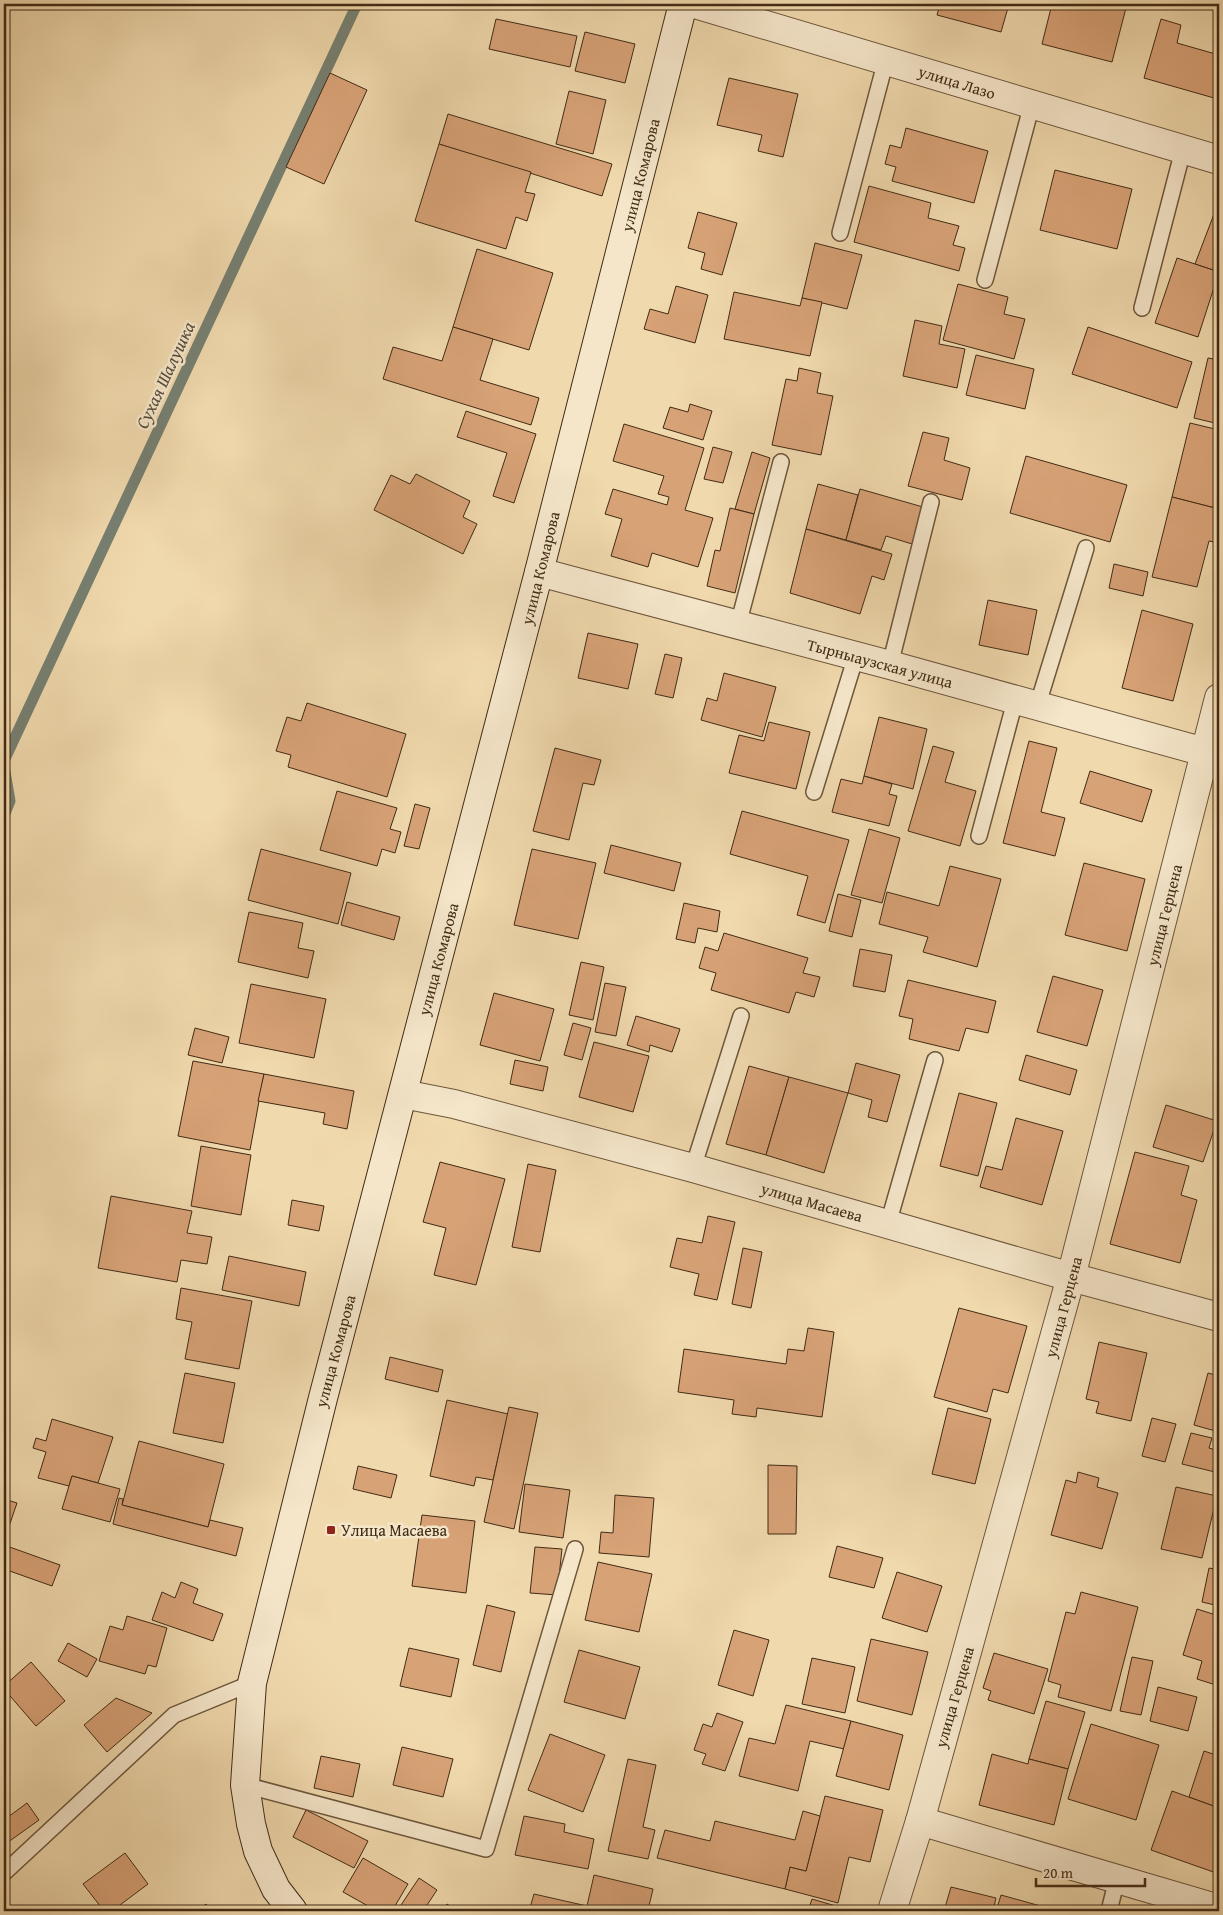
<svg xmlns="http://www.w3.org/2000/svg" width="1223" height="1915" font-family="'Gentium Book Plus',serif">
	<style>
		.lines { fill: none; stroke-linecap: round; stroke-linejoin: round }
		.stream { stroke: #778072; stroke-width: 11 }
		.building { fill: #d8a277; stroke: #412b15 }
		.service-casing { stroke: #6d563b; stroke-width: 18 }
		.minor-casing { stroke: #6d563b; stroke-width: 30 }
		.secondary-casing { stroke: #412b15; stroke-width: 30 }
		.service { stroke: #f5e6ca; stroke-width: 15 }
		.minor { stroke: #f5e6ca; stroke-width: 28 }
		.secondary { stroke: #f5e6ca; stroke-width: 28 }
		.poi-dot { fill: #8f2418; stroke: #f5e6ca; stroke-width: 2 }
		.labels { text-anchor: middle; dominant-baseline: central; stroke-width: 5; stroke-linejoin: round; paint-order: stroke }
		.street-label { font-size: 16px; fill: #412b15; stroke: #f5e6ca }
		.poi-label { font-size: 16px; fill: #412b15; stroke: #f5e6ca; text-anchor: start }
		.water-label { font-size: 18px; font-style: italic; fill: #584e3c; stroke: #f5e6ca }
	</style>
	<rect width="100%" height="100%" fill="#f0d9ad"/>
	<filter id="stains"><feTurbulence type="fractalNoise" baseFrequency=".004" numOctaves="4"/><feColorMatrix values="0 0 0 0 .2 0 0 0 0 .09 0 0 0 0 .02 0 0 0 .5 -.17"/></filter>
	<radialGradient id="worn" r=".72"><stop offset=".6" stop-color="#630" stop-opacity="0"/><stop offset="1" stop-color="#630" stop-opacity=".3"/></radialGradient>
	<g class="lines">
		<!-- stream -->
		<g class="stream">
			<path d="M4,761L357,4"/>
			<path d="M4,766L10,801L4,816"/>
		</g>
	</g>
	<!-- building -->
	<g class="building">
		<path d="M868,4H891L890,9Z"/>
		<path d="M940,4H1009L1001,32L937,15Z"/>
		<path d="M1052,4H1127L1112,62L1042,44Z"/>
		<path d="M496,19L577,36L570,67L489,49Z"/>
		<path d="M1161,19L1181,25L1177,43L1219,55V81L1214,98L1144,78Z"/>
		<path d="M585,32L635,44L625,83L575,71Z"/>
		<path d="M330,73L367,90L324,184L286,167Z"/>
		<path d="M729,78L798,94L783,157L758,151L762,135L717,125Z"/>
		<path d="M569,91L606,100L593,154L556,144Z"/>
		<path d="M448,114L612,164L602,196L439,144Z"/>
		<path d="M906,128L988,151L974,203L892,181L896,167L885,164L890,145L901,148Z"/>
		<path d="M439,144L531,172L525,192L535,194L527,221L516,217L506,249L415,221Z"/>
		<path d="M1055,170L1132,189L1117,249L1040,230Z"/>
		<path d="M869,186L931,203L928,218L959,226L953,245L965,248L959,271L854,242Z"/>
		<path d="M698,212L737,223L722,275L701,269L705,253L688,248Z"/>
		<path d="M1214,214L1219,216V272L1195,264Z"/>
		<path d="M815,243L862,255L847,309L802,298Z"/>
		<path d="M477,249L553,273L529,350L453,327Z"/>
		<path d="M1177,258L1219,272L1198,337L1155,323Z"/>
		<path d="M958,284L1008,297L1004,314L1025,319L1014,359L943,340Z"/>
		<path d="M676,286L708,295L695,343L644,329L650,309L668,314Z"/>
		<path d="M734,292L800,306L802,298L822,302L810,356L724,339Z"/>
		<path d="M915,320L942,326L939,344L965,349L957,388L903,376Z"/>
		<path d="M453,327L493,339L480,380L539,398L531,425L383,379L393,347L442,361Z"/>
		<path d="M1088,327L1192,362L1177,408L1072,374Z"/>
		<path d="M976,355L1034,369L1025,409L966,395Z"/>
		<path d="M1208,358L1219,360V424L1194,418Z"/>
		<path d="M799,368L821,373L817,393L833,396L821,455L772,445L786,379L797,381Z"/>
		<path d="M690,404L712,411L703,440L663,428L670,407L688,412Z"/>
		<path d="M466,411L536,434L514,503L493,496L507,453L457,437Z"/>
		<path d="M1190,423L1219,430V491L1215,508L1172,497Z"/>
		<path d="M624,424L704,448L685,510L713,518L698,567L652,553L648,567L611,556L622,519L605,514L613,489L667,505L669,497L658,494L664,476L613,461Z"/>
		<path d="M923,432L949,438L944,460L970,468L962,500L908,486Z"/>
		<path d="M713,447L732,452L723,483L704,479Z"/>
		<path d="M752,452L770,458L754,514L735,509Z"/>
		<path d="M1026,456L1127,485L1110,542L1010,513Z"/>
		<path d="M416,474L470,501L463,517L477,524L463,554L374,510L391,475L410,484Z"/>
		<path d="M818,484L858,495L846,540L806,529Z"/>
		<path d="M860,489L923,507L912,544L886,536L881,550L846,540Z"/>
		<path d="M1172,497L1219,509V543L1209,541L1197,587L1152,577Z"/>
		<path d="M730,508L754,514L735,593L707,586L715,550L720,551Z"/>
		<path d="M806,529L892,554L884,580L872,576L860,614L790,593Z"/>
		<path d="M1114,564L1148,572L1143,596L1109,588Z"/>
		<path d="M988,600L1037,610L1028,655L979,645Z"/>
		<path d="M1142,610L1193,624L1173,701L1122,688Z"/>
		<path d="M588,633L638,644L628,689L578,678Z"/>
		<path d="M665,654L682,658L673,698L655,694Z"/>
		<path d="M724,673L776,687L762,737L701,720L707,698L717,701Z"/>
		<path d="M307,703L406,734L387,797L288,767L291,755L276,751L287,717L301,721Z"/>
		<path d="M879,717L927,729L913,789L864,776Z"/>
		<path d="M769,722L810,732L796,789L729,773L739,735L764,741Z"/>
		<path d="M1029,741L1057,748L1041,812L1065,818L1055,856L1003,843Z"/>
		<path d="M933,746L954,752L945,782L976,791L960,846L908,831Z"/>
		<path d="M555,748L601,760L594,785L583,783L569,840L533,831Z"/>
		<path d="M1090,771L1152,790L1142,822L1080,803Z"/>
		<path d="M864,776L892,784L889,794L897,796L889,826L832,812L841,779L862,784Z"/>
		<path d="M337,791L397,808L390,829L401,832L395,853L382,849L377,866L320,850Z"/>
		<path d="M415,804L430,808L419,849L404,846Z"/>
		<path d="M742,811L849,840L825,923L797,915L808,876L730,854Z"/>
		<path d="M869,829L900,838L882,903L851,895Z"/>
		<path d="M611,845L681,863L674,891L604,873Z"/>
		<path d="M261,849L351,873L338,924L248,900Z"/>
		<path d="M532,849L596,863L578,939L514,925Z"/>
		<path d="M1084,863L1145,879L1127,951L1065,935Z"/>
		<path d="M950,866L1001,879L977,967L923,952L928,937L879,924L887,892L939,906Z"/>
		<path d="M838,894L861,900L852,937L829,931Z"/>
		<path d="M347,902L400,917L394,940L341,925Z"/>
		<path d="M684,903L720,911L717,932L698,928L695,943L676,939Z"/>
		<path d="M249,912L303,923L298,948L314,951L308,978L238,962Z"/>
		<path d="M724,933L808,958L803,973L820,977L814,997L796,992L789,1013L711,990L716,973L699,968L705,947L718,951Z"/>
		<path d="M860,949L892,955L885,992L853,986Z"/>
		<path d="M581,962L604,967L593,1020L569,1015Z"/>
		<path d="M1053,976L1103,990L1087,1046L1037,1032Z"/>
		<path d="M908,980L996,1001L988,1033L966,1028L959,1051L909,1039L913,1019L899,1016Z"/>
		<path d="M605,983L626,987L616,1036L595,1032Z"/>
		<path d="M251,984L326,999L314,1058L239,1043Z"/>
		<path d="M494,993L554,1009L540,1061L480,1045Z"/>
		<path d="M636,1016L680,1029L672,1052L650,1045L649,1052L627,1045Z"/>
		<path d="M573,1023L591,1028L582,1060L564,1055Z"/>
		<path d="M195,1028L229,1037L222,1063L188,1055Z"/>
		<path d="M594,1042L649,1056L633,1112L579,1097Z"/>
		<path d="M1026,1055L1077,1070L1070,1095L1019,1080Z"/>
		<path d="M515,1060L548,1067L543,1091L510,1084Z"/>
		<path d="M193,1061L264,1074L250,1150L178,1136Z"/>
		<path d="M856,1063L900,1075L887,1122L868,1117L872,1100L848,1093Z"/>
		<path d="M749,1066L789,1077L766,1155L726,1144Z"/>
		<path d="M264,1074L354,1091L347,1129L323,1124L325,1113L258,1101Z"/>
		<path d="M789,1077L848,1093L824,1173L766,1155Z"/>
		<path d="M959,1093L997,1103L978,1176L940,1166Z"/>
		<path d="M1166,1105L1217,1121L1203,1162L1153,1147Z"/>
		<path d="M1016,1118L1063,1131L1042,1205L980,1187L986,1166L1002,1170Z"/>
		<path d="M201,1146L251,1155L241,1215L191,1206Z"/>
		<path d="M1135,1152L1189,1166L1181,1195L1197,1200L1180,1263L1110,1244Z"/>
		<path d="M440,1162L505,1179L476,1285L434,1275L446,1228L423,1222Z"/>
		<path d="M528,1164L556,1170L540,1252L512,1247Z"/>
		<path d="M111,1196L192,1211L187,1233L212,1237L207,1264L181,1260L177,1282L98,1268Z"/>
		<path d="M292,1200L324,1206L319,1231L288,1225Z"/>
		<path d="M708,1216L735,1222L717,1300L694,1295L699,1274L670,1267L677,1238L702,1243Z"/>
		<path d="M743,1248L762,1252L751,1308L732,1304Z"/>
		<path d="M229,1256L306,1272L299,1306L222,1290Z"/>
		<path d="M181,1288L252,1301L239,1369L185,1359L192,1322L176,1319Z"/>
		<path d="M959,1308L1027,1326L1008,1393L993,1389L987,1412L934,1397Z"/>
		<path d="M808,1328L834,1332L822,1417L757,1408L756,1417L732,1414L734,1400L678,1392L684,1349L786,1364L788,1349L804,1351Z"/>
		<path d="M1099,1342L1147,1353L1131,1421L1096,1413L1099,1402L1086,1399Z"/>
		<path d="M390,1357L443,1370L438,1392L385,1379Z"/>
		<path d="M185,1373L235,1383L223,1443L173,1433Z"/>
		<path d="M1208,1373L1219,1376V1432L1194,1425Z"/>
		<path d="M447,1400L508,1414L493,1480L476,1477L474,1486L430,1476Z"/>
		<path d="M509,1407L538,1413L514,1529L484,1522Z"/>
		<path d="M948,1408L991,1419L975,1484L932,1474Z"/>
		<path d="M1152,1418L1176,1424L1165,1462L1142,1456Z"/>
		<path d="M52,1419L113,1437L98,1483L72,1476L69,1486L38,1478L46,1452L33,1448L36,1438L46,1441Z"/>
		<path d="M1191,1433L1212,1438L1209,1448L1219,1451V1473L1182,1464Z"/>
		<path d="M139,1441L224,1464L208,1527L122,1505Z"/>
		<path d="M768,1465L797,1466L796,1534H768Z"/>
		<path d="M358,1466L397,1475L391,1498L353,1489Z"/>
		<path d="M1078,1472L1099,1478L1097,1487L1118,1493L1102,1549L1051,1535L1066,1480L1076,1483Z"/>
		<path d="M72,1476L120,1489L110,1522L62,1509Z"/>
		<path d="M525,1484L570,1490L563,1538L519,1532Z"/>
		<path d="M1176,1487L1217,1496L1202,1558L1161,1549Z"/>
		<path d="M615,1495L654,1498L649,1557L599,1553L601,1532L613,1533Z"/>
		<path d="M119,1498L123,1499L122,1505L208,1527L210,1520L243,1528L236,1556L113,1524Z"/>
		<path d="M4,1499L17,1503L4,1541Z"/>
		<path d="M422,1515L475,1521L466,1593L412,1586Z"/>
		<path d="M4,1545L60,1565L52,1586L4,1569Z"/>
		<path d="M837,1546L883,1558L874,1588L829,1577Z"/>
		<path d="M535,1547L562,1549L557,1595L530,1593Z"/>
		<path d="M598,1562L652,1574L639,1632L585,1620Z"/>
		<path d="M1209,1568L1219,1570V1606L1202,1602Z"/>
		<path d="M897,1572L942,1586L927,1632L882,1618Z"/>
		<path d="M181,1582L198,1589L193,1603L223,1614L213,1641L152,1620L162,1592L175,1598Z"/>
		<path d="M1081,1592L1138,1607L1111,1711L1058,1697L1061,1685L1048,1681L1066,1612L1075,1614Z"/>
		<path d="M487,1605L515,1612L501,1672L473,1665Z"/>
		<path d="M1197,1609L1219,1616V1686L1197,1679L1202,1661L1183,1655Z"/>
		<path d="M127,1616L167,1628L156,1667L148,1665L145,1674L99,1661L110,1626L123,1630Z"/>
		<path d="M734,1630L769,1640L753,1696L718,1685Z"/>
		<path d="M871,1639L928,1652L912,1715L857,1701Z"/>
		<path d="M68,1643L97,1659L87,1677L58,1661Z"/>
		<path d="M409,1648L459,1659L451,1697L400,1686Z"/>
		<path d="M579,1650L640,1667L625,1719L564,1702Z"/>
		<path d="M994,1653L1048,1669L1034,1714L988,1700L991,1691L983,1688Z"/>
		<path d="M1132,1657L1153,1661L1141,1715L1120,1711Z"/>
		<path d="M812,1658L855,1667L845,1713L802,1704Z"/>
		<path d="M31,1662L65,1701L36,1726L4,1689V1686Z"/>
		<path d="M1158,1687L1197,1697L1188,1731L1150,1721Z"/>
		<path d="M116,1698L152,1713L107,1752L84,1725Z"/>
		<path d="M1046,1701L1085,1712L1068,1769L1029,1759Z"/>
		<path d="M786,1705L851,1721L844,1749L810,1741L798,1791L739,1776L749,1738L775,1744Z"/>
		<path d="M717,1713L743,1722L725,1771L702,1764L706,1754L694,1750L703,1724L712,1727Z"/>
		<path d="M851,1721L903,1735L889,1790L836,1776Z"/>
		<path d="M1091,1724L1159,1745L1136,1820L1068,1799Z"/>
		<path d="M550,1734L605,1755L583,1812L528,1790Z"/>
		<path d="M402,1747L453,1759L443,1797L393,1785Z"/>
		<path d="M1204,1751L1219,1756V1808L1189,1797Z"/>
		<path d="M992,1754L1028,1764L1029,1759L1068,1769L1054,1825L979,1805Z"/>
		<path d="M321,1756L360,1764L353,1797L314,1788Z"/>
		<path d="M628,1759L656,1765L643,1827L655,1830L648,1859L608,1851Z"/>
		<path d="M1172,1791L1219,1808V1874L1151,1850Z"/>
		<path d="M825,1796L883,1810L870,1862L849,1857L838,1903L785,1889L790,1867L806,1871Z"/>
		<path d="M27,1803L39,1820L4,1845V1820Z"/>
		<path d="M306,1810L368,1841L354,1868L293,1837Z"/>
		<path d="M803,1811L820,1816L806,1871L790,1867L785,1889L657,1858L665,1830L710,1841L715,1821L795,1840Z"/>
		<path d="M524,1816L565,1824L564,1832L594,1839L588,1869L515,1855Z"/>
		<path d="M125,1853L148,1884L112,1911H104L83,1884Z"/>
		<path d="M363,1858L408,1884L392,1911H377L343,1892Z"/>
		<path d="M594,1875L653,1889L648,1910L651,1911H529L534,1894L587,1906Z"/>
		<path d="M419,1878L437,1890L423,1911H397Z"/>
		<path d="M951,1887L996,1898L993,1911H944Z"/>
		<path d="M1001,1895L1055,1910L1054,1911H996Z"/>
		<path d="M812,1899L853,1911H808Z"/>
		<path d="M206,1904L211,1911H197Z"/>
		<path d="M447,1904L457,1911H442Z"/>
	</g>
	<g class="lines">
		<defs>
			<g id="service">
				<path d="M840,233L886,60"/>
				<path d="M985,280L1032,104"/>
				<path d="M1142,308L1183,150"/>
				<path d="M738,625L781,462"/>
				<path d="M890,665L931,502"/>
				<path d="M1037,707L1086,548"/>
				<path d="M814,792L856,656"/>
				<path d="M979,836L1015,701"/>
				<path d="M693,1168L741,1016"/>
				<path d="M888,1224L935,1060"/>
				<path d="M245,1785L486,1849L575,1549"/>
				<path d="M4,1873L174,1715L252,1683"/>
				<path d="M1109,1911L1117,1879"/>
			</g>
			<g id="minor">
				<path d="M695,4L1219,160"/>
				<path d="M539,572L890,665L1219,756"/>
				<path d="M403,1094L454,1104L693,1168L1071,1277L1219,1317"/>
				<path d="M920,1821L1219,1909"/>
				<path d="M892,1911L920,1821L1071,1277L1219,698"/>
			</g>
			<path id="secondary" d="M293,1911L276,1889L258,1851L251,1824L245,1785L252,1683L323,1398L539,572L683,4"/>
		</defs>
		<!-- service casing -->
		<use href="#service" class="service-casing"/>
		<!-- minor casing -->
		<use href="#minor" class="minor-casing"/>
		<!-- secondary casing -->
		<use href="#secondary" class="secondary-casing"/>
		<!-- service -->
		<use href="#service" class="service"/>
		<!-- minor -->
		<use href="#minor" class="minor"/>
		<!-- secondary -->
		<use href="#secondary" class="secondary"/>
	</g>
	<!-- markers -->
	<rect class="poi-dot" x="326" y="1525" width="10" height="10" rx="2.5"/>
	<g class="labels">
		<!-- street labels -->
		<g class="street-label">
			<text transform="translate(957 82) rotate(17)">улица Лазо</text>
			<text transform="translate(640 175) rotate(-76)">улица Комарова</text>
			<text transform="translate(540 568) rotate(-76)">улица Комарова</text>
			<text transform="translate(880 663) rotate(15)">Тырныаузская улица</text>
			<text transform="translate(1164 915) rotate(-76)">улица Герцена</text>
			<text transform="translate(438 959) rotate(-75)">улица Комарова</text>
			<text transform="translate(812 1202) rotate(16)">улица Масаева</text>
			<text transform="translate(1063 1307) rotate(-75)">улица Герцена</text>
			<text transform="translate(335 1351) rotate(-75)">улица Комарова</text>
			<text transform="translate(954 1697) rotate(-74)">улица Герцена</text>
		</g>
		<!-- poi labels -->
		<g class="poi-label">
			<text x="341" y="1530">Улица Масаева</text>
		</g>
		<!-- water labels -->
		<g class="water-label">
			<text transform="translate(165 375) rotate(-65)">Сухая Шалушка</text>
		</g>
	</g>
	<!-- margin -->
	<rect width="1223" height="1915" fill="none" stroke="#f0d9ad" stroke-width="20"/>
	<rect x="5" y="5" width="1213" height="1905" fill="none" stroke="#412b15" stroke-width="2.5"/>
	<rect x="10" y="10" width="1203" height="1895" fill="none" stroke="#412b15"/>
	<!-- scale -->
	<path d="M1036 1878v8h109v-8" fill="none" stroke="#412b15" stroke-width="2.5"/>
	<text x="1043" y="1878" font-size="15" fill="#412b15" stroke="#f5e6ca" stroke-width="4" paint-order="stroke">20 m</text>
	<rect width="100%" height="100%" filter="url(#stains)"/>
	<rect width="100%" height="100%" fill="url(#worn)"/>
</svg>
